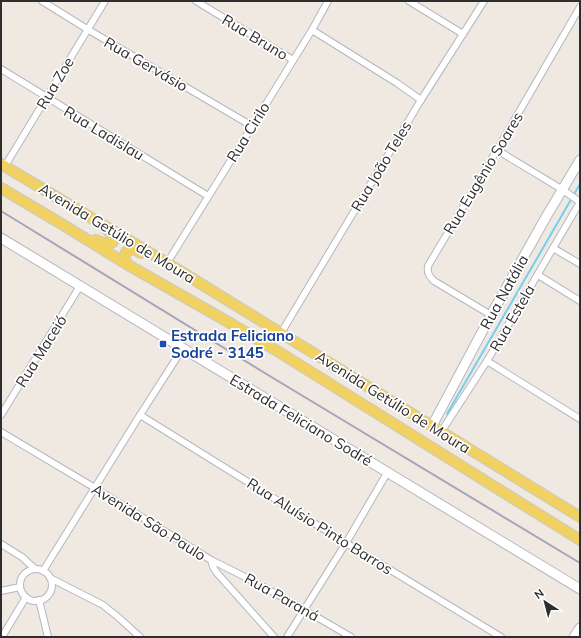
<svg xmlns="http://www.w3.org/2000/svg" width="581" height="638" font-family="Mulish,sans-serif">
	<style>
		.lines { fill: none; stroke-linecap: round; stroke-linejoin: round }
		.stream { stroke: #75cff0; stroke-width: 2 }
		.minor-casing { stroke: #b4b7c1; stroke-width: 8 }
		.secondary-casing { stroke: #b4b7c1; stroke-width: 11 }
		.primary-casing { stroke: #c9c9c9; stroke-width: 12 }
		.minor { stroke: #fff; stroke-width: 6 }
		.secondary { stroke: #fff; stroke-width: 9 }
		.primary { stroke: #f2d163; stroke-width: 10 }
		.rail { stroke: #a3a6b8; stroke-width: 2 }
		.transit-dot { fill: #1a4fb4; stroke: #fff; stroke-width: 1.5 }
		.labels { text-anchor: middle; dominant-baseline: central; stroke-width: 3.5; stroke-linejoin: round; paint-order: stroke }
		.street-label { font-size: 15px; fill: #2e2e2e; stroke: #fff }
		.transit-label { font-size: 15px; font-weight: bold; fill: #164399; stroke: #fff; text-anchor: start }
	</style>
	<rect width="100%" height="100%" fill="#efe9e1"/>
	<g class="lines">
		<!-- stream -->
		<path class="stream" d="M447,414L580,184"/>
		<defs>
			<g id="minor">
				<path d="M42,1L87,29L252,126"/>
				<path d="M196,1L293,60"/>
				<path d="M409,1L463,34"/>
				<path d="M312,30L397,83L421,100"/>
				<path d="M1,69L208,196"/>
				<path d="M497,150L563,190L580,202"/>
				<path d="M5,166L105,1"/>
				<path d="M553,248L580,264"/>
				<path d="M167,263L312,30L328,1"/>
				<path d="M538,275L580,301"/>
				<path d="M491,315L434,281C429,276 427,273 428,266L497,150L580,7"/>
				<path d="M281,333L421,100L484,1"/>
				<path d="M487,361L580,419"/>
				<path d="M1,415L80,286"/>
				<path d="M140,415L346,543L501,637"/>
				<path d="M1,432L95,488L211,560L213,567L217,573L274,637"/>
				<path d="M441,432L487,361L580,202"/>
				<path d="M1,544L22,557L35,569"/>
				<path d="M211,560C259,583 305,610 351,637"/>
				<circle cx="36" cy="585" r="16"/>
				<path d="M43,571L140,415L183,348"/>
				<path d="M50,578L103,605L118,617L140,637"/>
				<path d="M1,591L20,587"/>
				<path d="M39,600L48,637"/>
				<path d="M2,637L26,597"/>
				<path d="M287,637L346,543L387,473"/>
			</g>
			<g id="secondary">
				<path d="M1,238L580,589"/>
				<path d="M432,426L491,315L546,217L580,160"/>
				<path d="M574,637L580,628"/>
			</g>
			<g id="primary">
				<path d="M1,164L167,263L580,517"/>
				<path d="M1,188L60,223L128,265L223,319L274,349L580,540"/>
				<path d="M95,240C101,242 107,246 113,242L114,236L106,229"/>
				<path d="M128,265C124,258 122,251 133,249L141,253"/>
			</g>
		</defs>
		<!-- minor casing -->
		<use href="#minor" class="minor-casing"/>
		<!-- secondary casing -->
		<use href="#secondary" class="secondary-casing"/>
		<!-- primary casing -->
		<use href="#primary" class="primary-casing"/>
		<!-- minor -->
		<use href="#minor" class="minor"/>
		<!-- secondary -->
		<use href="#secondary" class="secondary"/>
		<!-- primary -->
		<use href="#primary" class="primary"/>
		<!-- rail -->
		<path class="rail" d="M1,211L273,378L580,563"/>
	</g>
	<!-- markers -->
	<rect class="transit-dot" x="159" y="340" width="8" height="8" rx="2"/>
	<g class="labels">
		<!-- street labels -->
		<g class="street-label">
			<text transform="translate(255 37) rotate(31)">Rua Bruno</text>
			<text transform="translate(146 64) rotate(30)">Rua Gervásio</text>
			<text transform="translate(55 83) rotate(-59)">Rua Zoe</text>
			<text transform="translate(248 132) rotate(-58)">Rua Cirilo</text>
			<text transform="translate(104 133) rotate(31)">Rua Ladislau</text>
			<text transform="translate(381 166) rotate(-59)">Rua João Teles</text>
			<text transform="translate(483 173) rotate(-59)">Rua Eugênio Soares</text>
			<text transform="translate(117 233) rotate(31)">Avenida Getúlio de Moura</text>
			<text transform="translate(504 292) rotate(-61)">Rua Natália</text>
			<text transform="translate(512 318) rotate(-60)">Rua Estela</text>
			<text transform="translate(41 351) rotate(-58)">Rua Maceió</text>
			<text transform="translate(393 402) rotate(32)">Avenida Getúlio de Moura</text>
			<text transform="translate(301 420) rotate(31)">Estrada Feliciano Sodré</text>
			<text transform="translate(149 522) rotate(32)">Avenida São Paulo</text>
			<text transform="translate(320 526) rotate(32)">Rua Aluísio Pinto Barros</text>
			<text transform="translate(282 597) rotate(29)">Rua Paraná</text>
		</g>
		<!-- transit labels -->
		<g class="transit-label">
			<text x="171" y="335">Estrada Feliciano<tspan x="171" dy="17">Sodré - 3145</tspan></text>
		</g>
	</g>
	<!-- border -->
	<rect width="581" height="638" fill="none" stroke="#2e2e2e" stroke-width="4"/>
	<!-- north arrow -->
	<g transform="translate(545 602) rotate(324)" stroke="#ffffff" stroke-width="3" paint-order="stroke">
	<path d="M0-3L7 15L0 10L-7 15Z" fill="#2e2e2e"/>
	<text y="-6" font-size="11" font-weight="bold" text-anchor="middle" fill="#2e2e2e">N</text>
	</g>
</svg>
